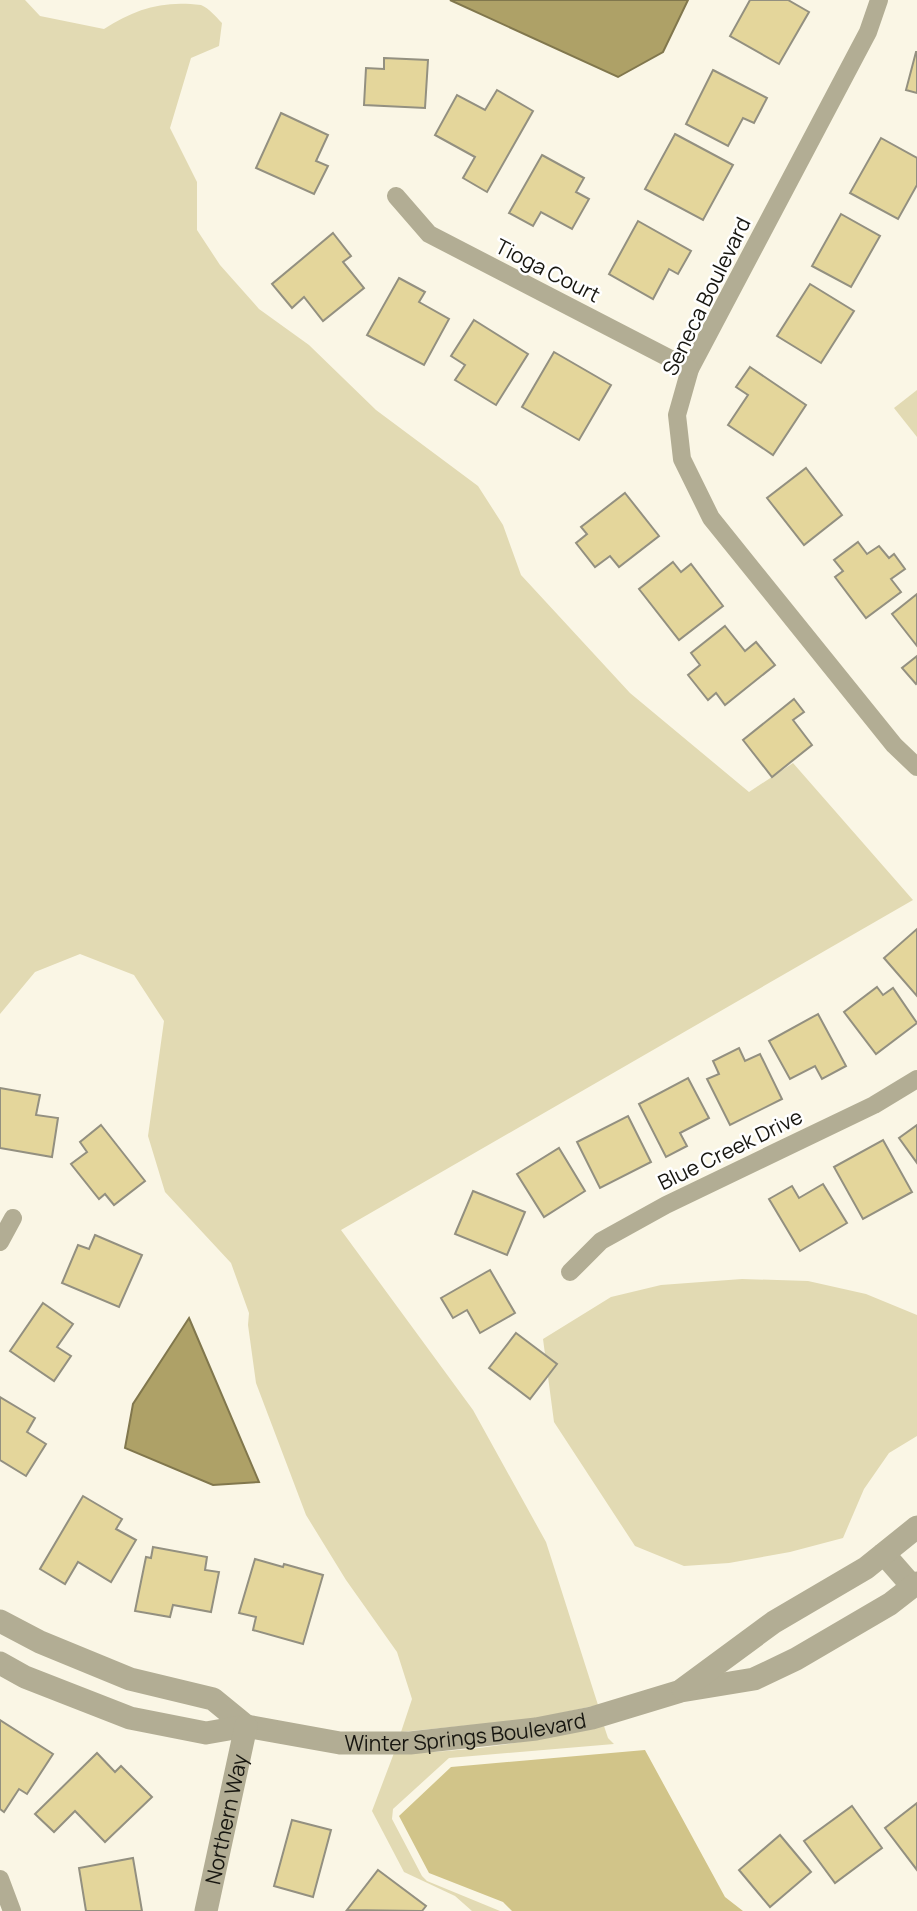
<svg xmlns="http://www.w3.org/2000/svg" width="917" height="1911" font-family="Manrope,sans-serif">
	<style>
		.green { fill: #e2dab3 }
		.forest { fill: #d1c489 }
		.water { fill: #aea167; stroke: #81774d; stroke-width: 2 }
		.building { fill: #e4d69b; stroke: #939080; stroke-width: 2 }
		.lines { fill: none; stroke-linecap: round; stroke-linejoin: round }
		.minor { stroke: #b2ad94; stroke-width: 18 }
		.tertiary { stroke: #b2ad94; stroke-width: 23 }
		.labels { text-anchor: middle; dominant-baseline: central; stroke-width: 5; stroke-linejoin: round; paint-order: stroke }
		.street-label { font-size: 21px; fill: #171610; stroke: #fff }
	</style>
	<rect width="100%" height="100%" fill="#faf6e5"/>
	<!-- green -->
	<g class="green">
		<path d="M0,0H25L40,16L104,29C135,9 162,0 201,5C209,8 216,17 222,23L219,46L191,58L170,128L197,182V230L220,265L259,309L309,345L376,410L478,486L503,525L521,575L630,693L749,792L793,763L913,900L341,1230L473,1410L546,1542L598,1705L533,1719L401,1732L412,1699L397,1652L346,1580L306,1515L256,1383L248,1325L249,1313L231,1263L165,1192L148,1136L164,1021L134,975L80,954L35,972L0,1014Z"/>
		<path d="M917,390V437L894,408Z"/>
		<path d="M742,1279L808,1281L866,1294L917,1315V1436L889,1453L864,1489L843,1538L790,1552L729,1563L684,1566L635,1546L554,1422L543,1339L611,1297L661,1285Z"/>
		<path d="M604,1726L608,1738L614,1744L449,1758L393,1809L392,1819L422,1876L427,1881L500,1911H472L455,1896L404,1872L372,1811L394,1753C465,1753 535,1741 604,1726Z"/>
	</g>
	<!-- forest -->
	<path class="forest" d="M645,1750L725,1897L743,1911H512L503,1902L429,1873L399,1816L451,1767Z"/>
	<!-- water -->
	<g class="water">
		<path d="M450,0H688L663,52L618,77Z"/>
		<path d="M189,1318L259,1482L213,1485L125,1448L133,1404Z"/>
	</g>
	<!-- building -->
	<g class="building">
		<path d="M750,0H788L809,12L779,64L730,36Z"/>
		<path d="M916,52H917V93L906,90Z"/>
		<path d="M384,58L428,60L425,108L364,105L366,68L384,69Z"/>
		<path d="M713,70L767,98L754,123L743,118L728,146L686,124Z"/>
		<path d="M497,90L533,111L487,192L463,178L475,157L435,135L457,95L485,110Z"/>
		<path d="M281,113L328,135L316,161L328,166L314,194L256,168Z"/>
		<path d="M675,134L733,165L703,220L645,189Z"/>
		<path d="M881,138L917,158V185L898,219L850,193Z"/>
		<path d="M542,155L584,178L576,192L589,199L572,229L541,212L533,226L509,213Z"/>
		<path d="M841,214L880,236L851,287L812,266Z"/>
		<path d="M638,221L691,251L678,274L669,269L653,299L609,274Z"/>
		<path d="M333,233L351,256L343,262L364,288L323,321L304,297L292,308L272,284Z"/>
		<path d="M399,278L425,292L419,302L449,319L424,365L367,335Z"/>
		<path d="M810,284L854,311L821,363L777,336Z"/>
		<path d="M474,320L528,354L496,405L455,380L465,365L451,356Z"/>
		<path d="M554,352L611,385L579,440L522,407Z"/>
		<path d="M750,367L806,405L773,455L728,425L748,395L736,387Z"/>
		<path d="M806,468L842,515L804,545L767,498Z"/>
		<path d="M625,493L659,536L619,567L610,556L595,567L576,543L587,534L581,527Z"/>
		<path d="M858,542L867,554L879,546L889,558L894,554L905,569L891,579L901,592L866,618L835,577L843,571L834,560Z"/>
		<path d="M673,562L681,572L691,564L723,606L679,640L639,589Z"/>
		<path d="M917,594V646L892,614Z"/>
		<path d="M725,626L745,651L756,642L775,665L725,705L716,693L708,700L688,675L700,665L691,653Z"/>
		<path d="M917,656V683L916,684L902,668Z"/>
		<path d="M794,699L804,712L793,720L812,745L772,777L743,740Z"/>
		<path d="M917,929V996L884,958Z"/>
		<path d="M877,987L883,995L893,988L917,1023L876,1054L844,1012Z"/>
		<path d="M818,1014L846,1066L822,1079L815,1066L790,1079L769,1041Z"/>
		<path d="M739,1048L745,1061L760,1054L782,1099L730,1125L707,1079L719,1074L713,1061Z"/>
		<path d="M688,1078L709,1118L680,1133L687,1146L666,1157L639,1104Z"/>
		<path d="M0,1088L40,1095L36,1115L58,1118L52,1157L0,1148Z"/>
		<path d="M628,1116L651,1162L600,1188L577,1142Z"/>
		<path d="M101,1125L145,1181L114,1205L105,1194L99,1199L71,1164L87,1152L80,1142Z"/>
		<path d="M917,1125V1163L899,1138Z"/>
		<path d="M883,1140L912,1192L863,1219L834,1167Z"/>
		<path d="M559,1148L585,1191L544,1217L517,1174Z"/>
		<path d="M823,1184L847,1223L800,1251L769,1199L792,1186L799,1198Z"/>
		<path d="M473,1191L525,1212L507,1255L455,1234Z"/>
		<path d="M95,1235L142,1255L119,1307L62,1283L78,1245L89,1249Z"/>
		<path d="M490,1270L515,1313L480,1333L467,1310L453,1318L441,1298Z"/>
		<path d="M43,1303L73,1324L57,1347L71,1356L54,1381L10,1351Z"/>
		<path d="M516,1333L557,1364L530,1399L489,1368Z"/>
		<path d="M0,1397L35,1418L27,1432L46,1444L26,1476L0,1460Z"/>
		<path d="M83,1496L122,1519L116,1529L136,1540L111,1582L78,1562L65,1584L40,1569Z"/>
		<path d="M153,1547L207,1557L205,1570L219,1572L211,1612L173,1605L170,1617L135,1611L146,1557L151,1558Z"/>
		<path d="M255,1559L283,1567L284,1564L323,1575L303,1644L253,1630L256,1617L239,1613Z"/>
		<path d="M0,1720L53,1754L27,1794L19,1789L4,1812L0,1809Z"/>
		<path d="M97,1753L115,1772L121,1766L152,1797L105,1842L75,1811L54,1832L35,1814Z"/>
		<path d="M917,1803V1870L885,1828Z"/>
		<path d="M852,1806L882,1848L835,1883L804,1841Z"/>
		<path d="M292,1820L331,1830L313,1897L274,1886Z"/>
		<path d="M780,1835L811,1872L770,1907L739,1870Z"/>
		<path d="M133,1858L142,1911H86L79,1868Z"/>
		<path d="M378,1870L426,1906L422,1911L347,1910Z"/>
	</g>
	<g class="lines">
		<!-- minor -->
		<g class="minor">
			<path d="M879,0L868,32L690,369L677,415L682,459L711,518L894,745L917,767"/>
			<path d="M396,196L429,234L690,369"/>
			<path d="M0,1242L13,1218"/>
			<path d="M570,1272L601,1241L666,1205L874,1105L917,1079"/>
			<path d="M0,1879L12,1911"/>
		</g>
		<!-- tertiary -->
		<g class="tertiary">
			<path d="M884,1554L912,1586"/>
			<path d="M0,1621L40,1642L130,1679L213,1699L246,1726"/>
			<path id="s1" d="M0,1663L25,1677L130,1718L206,1733L246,1726L340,1743H410L536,1729L592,1718L681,1691L754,1679L796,1659L890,1604L917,1583"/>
			<path d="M683,1689L774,1622L866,1568L917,1527"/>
			<path id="s2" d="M206,1911L246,1726"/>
		</g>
	</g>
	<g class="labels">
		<!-- street labels -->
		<g class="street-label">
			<text transform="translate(548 270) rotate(27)">Tioga Court</text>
			<text transform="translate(706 296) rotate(-64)">Seneca Boulevard</text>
			<text transform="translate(730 1149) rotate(-26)">Blue Creek Drive</text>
			<text stroke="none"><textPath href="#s1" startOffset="481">Winter Springs Boulevard</textPath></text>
			<text stroke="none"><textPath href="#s2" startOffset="94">Northern Way</textPath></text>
		</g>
	</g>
</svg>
